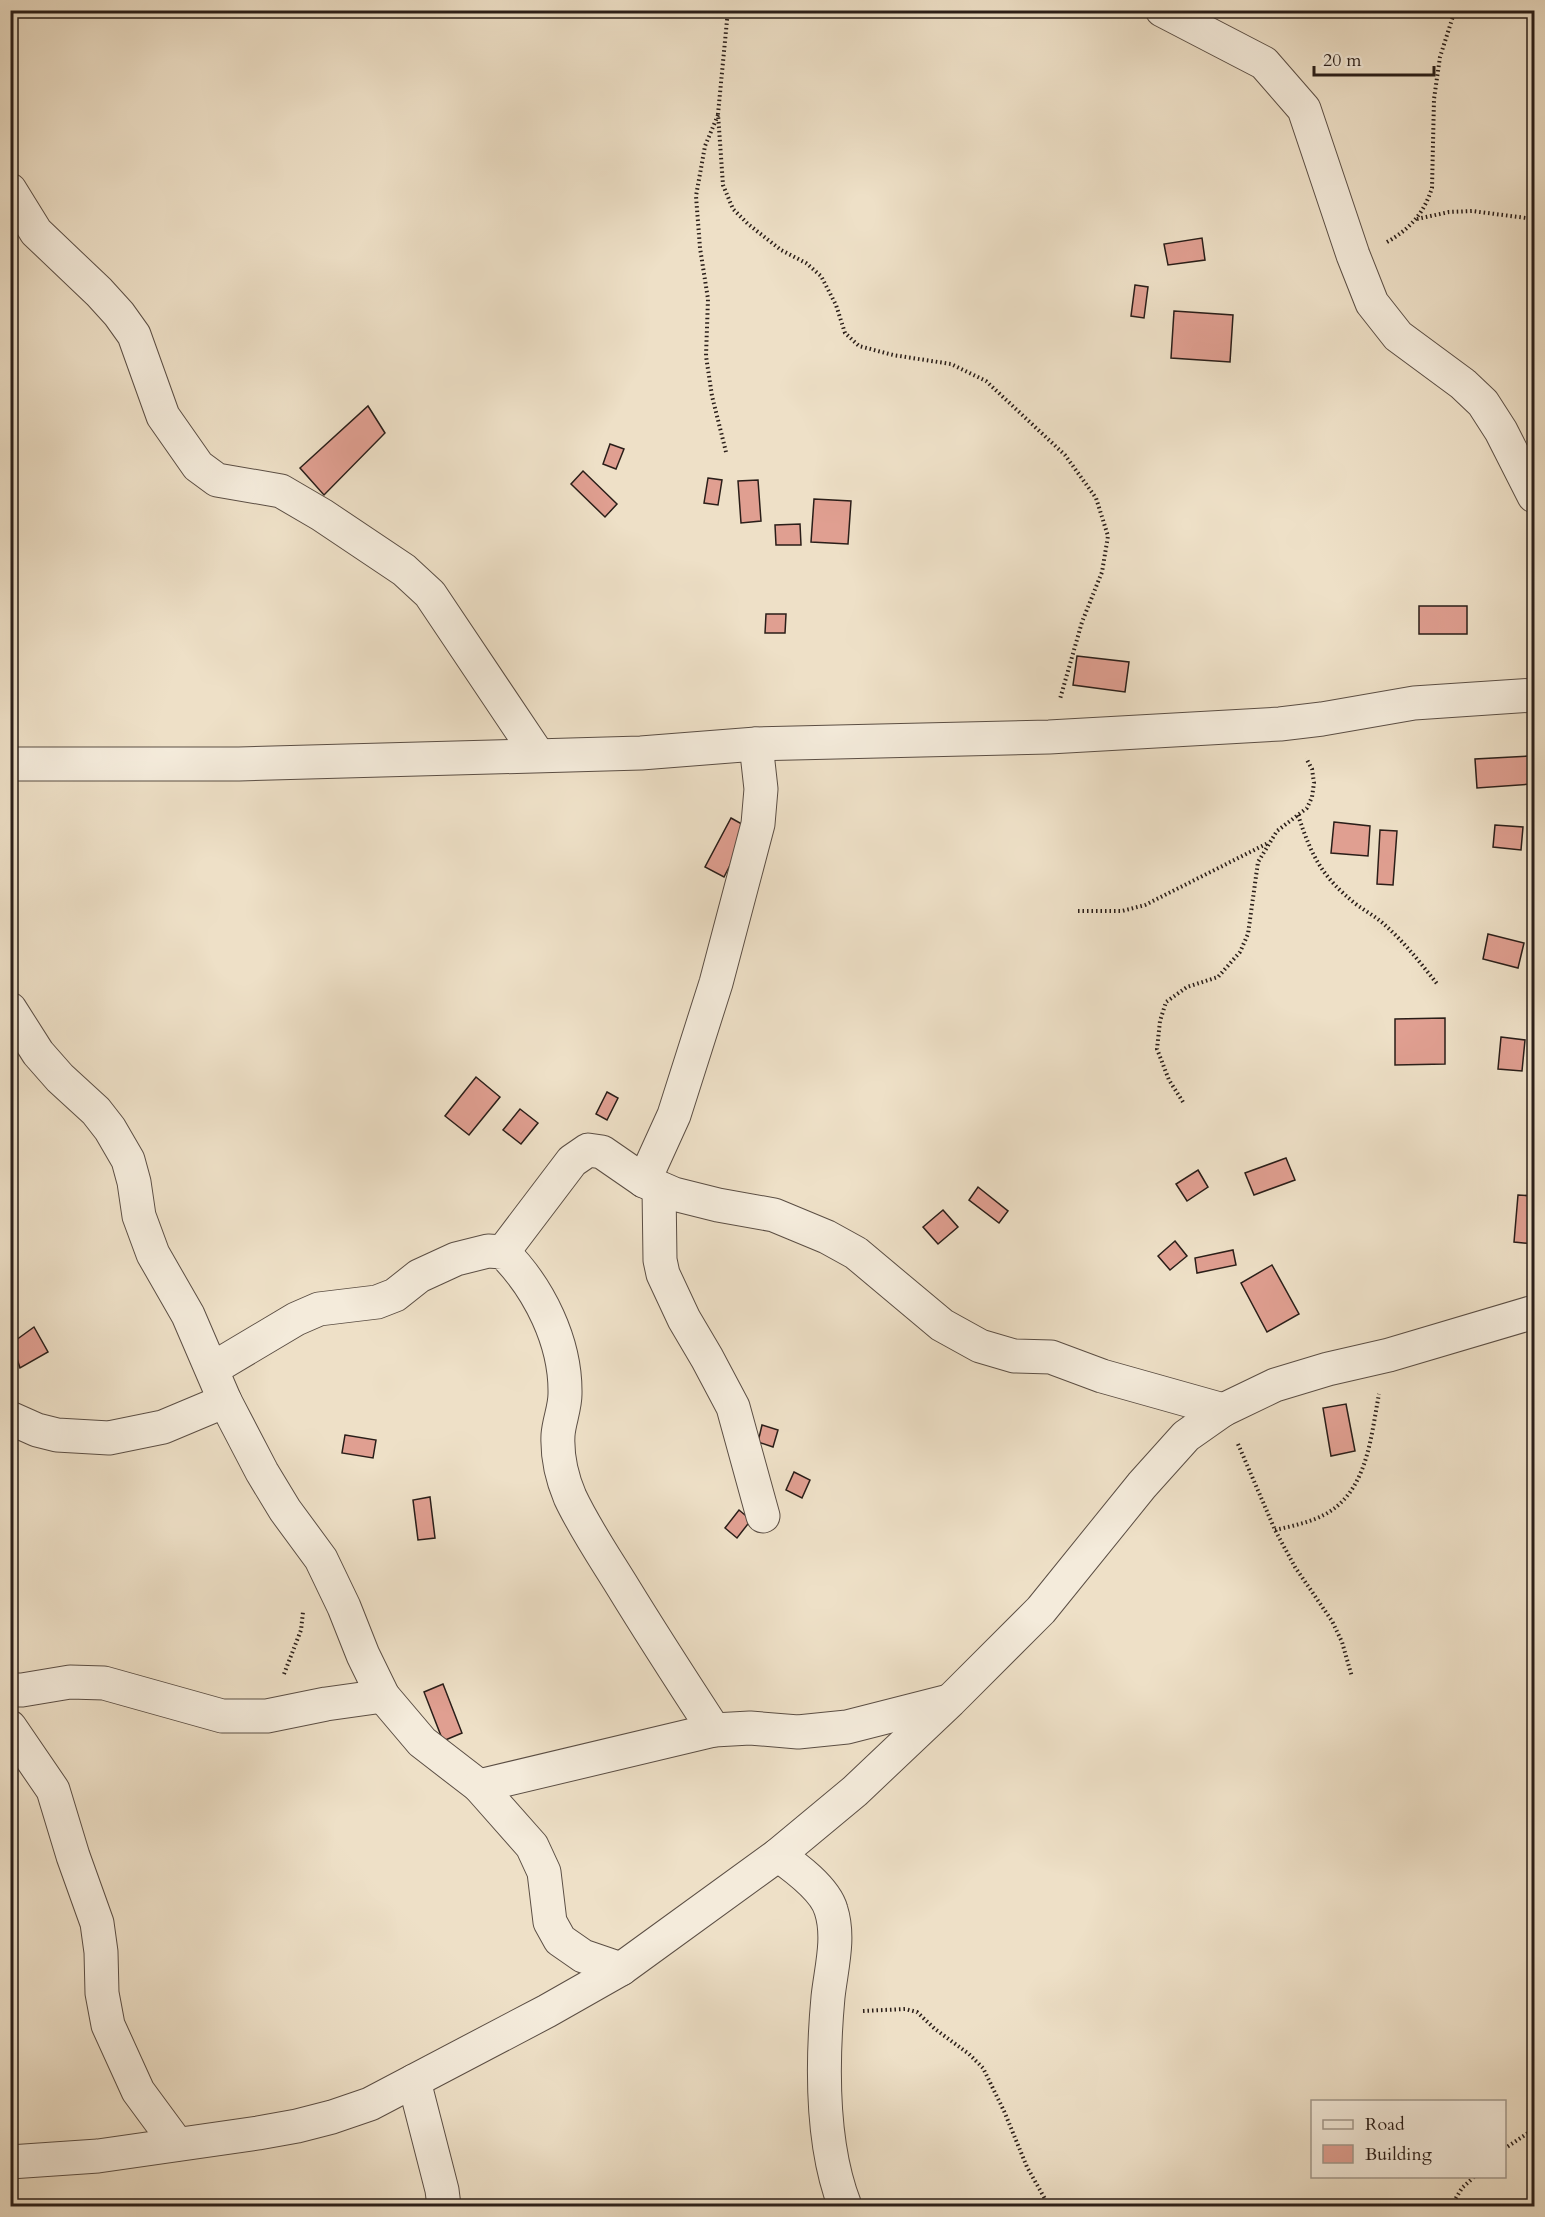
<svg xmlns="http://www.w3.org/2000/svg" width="1545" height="2217" font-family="Cardo,serif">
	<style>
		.building { fill: #e09f91; stroke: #2a1e19; stroke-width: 1.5 }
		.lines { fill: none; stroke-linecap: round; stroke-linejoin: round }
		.minor-casing { stroke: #5b4e44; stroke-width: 35 }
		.path { stroke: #2a1e19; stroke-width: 4; stroke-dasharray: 1.5 3; stroke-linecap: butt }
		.minor { stroke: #f4ebdb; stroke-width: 33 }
	</style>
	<rect width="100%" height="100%" fill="#eee0c7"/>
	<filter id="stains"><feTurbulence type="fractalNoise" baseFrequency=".00333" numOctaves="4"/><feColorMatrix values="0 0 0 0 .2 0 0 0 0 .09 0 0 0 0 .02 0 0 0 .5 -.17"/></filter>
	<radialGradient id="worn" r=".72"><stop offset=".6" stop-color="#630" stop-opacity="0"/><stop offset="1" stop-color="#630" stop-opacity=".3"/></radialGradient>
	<!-- building -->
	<g class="building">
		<path d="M1202,238L1205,260L1168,265L1164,244Z"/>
		<path d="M1135,285L1148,287L1144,318L1131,316Z"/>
		<path d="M1174,311L1233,315L1230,362L1171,358Z"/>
		<path d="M368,406L385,433L324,495L300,468Z"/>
		<path d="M610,444L624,449L616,469L603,464Z"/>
		<path d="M583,471L617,504L605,517L571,484Z"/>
		<path d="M708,478L722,480L718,505L704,503Z"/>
		<path d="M758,480L761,521L741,523L738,481Z"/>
		<path d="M814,499L851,501L848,544L811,542Z"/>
		<path d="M800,524L801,545H776L775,525Z"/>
		<rect x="1419" y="606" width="48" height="28"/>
		<path d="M766,614H786L785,633H765Z"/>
		<path d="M1077,656L1129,662L1125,692L1073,685Z"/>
		<path d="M1530,756L1532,784L1477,788L1475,759Z"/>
		<path d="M731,818L749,828L724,877L705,867Z"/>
		<path d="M1334,822L1370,826L1368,856L1331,853Z"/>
		<path d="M1495,825L1523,827L1521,850L1493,847Z"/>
		<path d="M1380,830L1397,831L1393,885L1377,884Z"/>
		<path d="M1488,934L1524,943L1518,968L1483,959Z"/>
		<path d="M1445,1018V1064L1395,1065V1019Z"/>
		<path d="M1501,1037L1525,1040L1522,1071L1498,1069Z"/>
		<path d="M476,1077L500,1097L469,1135L445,1116Z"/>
		<path d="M607,1092L618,1098L607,1120L596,1114Z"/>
		<path d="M520,1109L538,1123L521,1144L503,1130Z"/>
		<path d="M1286,1158L1295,1180L1254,1195L1245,1173Z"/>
		<path d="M1198,1170L1208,1187L1187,1201L1176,1184Z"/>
		<path d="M978,1187L1008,1211L999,1223L969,1200Z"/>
		<path d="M1518,1195L1534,1196V1244L1514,1242Z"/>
		<path d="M943,1210L958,1227L938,1244L923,1227Z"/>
		<path d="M1175,1241L1187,1256L1170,1270L1158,1256Z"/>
		<path d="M1233,1250L1236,1265L1197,1273L1195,1258Z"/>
		<path d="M1272,1265L1299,1314L1267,1332L1241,1283Z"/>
		<path d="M34,1327L48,1352L20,1368L12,1343Z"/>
		<path d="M1346,1404L1355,1451L1331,1456L1323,1408Z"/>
		<path d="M762,1425L778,1430L773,1447L758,1442Z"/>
		<path d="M345,1435L376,1440L373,1458L342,1453Z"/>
		<path d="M794,1472L810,1480L802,1498L786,1490Z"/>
		<path d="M430,1497L435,1538L418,1540L413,1500Z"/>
		<path d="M739,1510L751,1520L737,1538L725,1528Z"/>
		<path d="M443,1684L462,1733L443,1741L424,1692Z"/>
	</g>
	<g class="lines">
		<defs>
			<g id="minor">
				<path d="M1162,10L1264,63L1304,109L1353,255L1372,303L1398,336L1463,384L1483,403L1501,431L1534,496"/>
				<path d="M10,190L36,232L99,292L119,314L134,335L163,416L198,466L217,480L281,491L322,515L404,570L430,594L538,755"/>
				<path d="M10,764H239L641,753L756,744L1049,737L1280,724L1322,719L1414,703L1534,695"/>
				<path d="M10,1009L38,1053L60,1078L96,1111L110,1129L128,1160L134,1182L139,1216L153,1254L188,1315L225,1401L262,1472L285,1510L321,1559L344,1607L363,1655L383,1696L422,1742L479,1786L532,1846L544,1872L550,1922L560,1940L583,1956L621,1969"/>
				<path d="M644,1181L674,1115L716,983L758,824L761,789L756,744"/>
				<path d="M659,1188L660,1260L663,1274L684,1319L707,1358L733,1407L763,1516"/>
				<path d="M503,1252L572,1161L588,1150L602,1152L644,1181L674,1194L718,1205L774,1215L827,1237L856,1253L942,1325L980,1346L1014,1356L1051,1357L1102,1376L1223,1410"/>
				<path d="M212,1369L296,1319L319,1309L377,1302L395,1295L419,1276L456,1259L488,1251L503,1252C539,1288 566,1342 565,1394C565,1408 559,1421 558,1435C557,1455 562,1478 570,1497C584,1527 603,1555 621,1584C651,1633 682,1681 714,1730"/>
				<path d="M10,1418L37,1430L57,1435L109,1438L163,1427L225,1401"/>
				<path d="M10,1690H22L70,1682L104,1683L222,1716H267L326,1704L383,1696"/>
				<path d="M10,1727L53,1790L73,1856L97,1923L101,1952L102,1993L108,2025L138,2091L177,2144"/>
				<path d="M479,1786L714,1730L750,1728L798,1732L847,1727L949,1701"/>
				<path d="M778,1855C795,1867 825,1889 831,1910C840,1938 831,1969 828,1997C822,2063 821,2145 845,2206"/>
				<path d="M414,2081L442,2190L444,2206"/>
				<path d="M10,2162L98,2156L258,2133L297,2126L332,2117L370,2104L547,2011L621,1969L778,1855L855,1791L950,1701L1041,1610L1142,1485L1186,1436L1223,1410L1275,1385L1328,1369L1389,1355L1534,1312"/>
			</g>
		</defs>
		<!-- minor casing -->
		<use href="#minor" class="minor-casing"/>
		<!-- path -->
		<g class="path">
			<path d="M728,10L718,114L723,185L733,209L748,224L781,250L806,263L821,276L836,305L845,333L859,346L893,355L951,364L986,381L1065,455L1096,498L1108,536L1102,572L1082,622L1060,699"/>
			<path d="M718,115L705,146L696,196L700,248L708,299L706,356L712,396L726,452"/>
			<path d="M1417,219L1449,212L1472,211L1534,219"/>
			<path d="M1387,242C1410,229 1424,213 1432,188L1434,99L1440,57L1455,10"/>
			<path d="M1298,815C1312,857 1322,877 1357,905C1367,912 1378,918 1387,927C1406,944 1422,965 1438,985"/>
			<path d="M1078,911H1122L1145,905L1268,843"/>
			<path d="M1183,1102L1169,1080L1157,1049L1160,1021L1166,1002L1187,987L1218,977L1240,952L1248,934L1258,862L1277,831L1307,808L1312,797L1314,783L1312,769L1306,758"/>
			<path d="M1238,1444L1275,1530L1295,1567L1332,1621L1342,1642L1352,1677"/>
			<path d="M1275,1530C1288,1527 1302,1524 1315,1519C1367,1499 1370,1441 1379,1394"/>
			<path d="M284,1674L301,1630L303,1612"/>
			<path d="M863,2011L905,2009L917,2012L935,2029L969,2054L983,2068L1004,2111L1027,2167L1049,2206"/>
			<path d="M1504,2149L1534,2129"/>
			<path d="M1451,2206L1462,2188L1475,2176"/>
		</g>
		<!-- minor -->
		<use href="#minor" class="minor"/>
	</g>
	<!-- margin -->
	<rect width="1545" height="2217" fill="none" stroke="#eee0c7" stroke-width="36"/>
	<rect x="12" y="12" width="1521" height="2193" fill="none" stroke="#2a1e19" stroke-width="3"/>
	<rect x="18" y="18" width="1509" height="2181" fill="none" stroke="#2a1e19" stroke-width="1.5"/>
	<!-- legend -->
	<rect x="1311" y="2100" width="195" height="78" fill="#f4ebdb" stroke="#a3998d" stroke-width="1.5"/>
	<rect x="1323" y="2120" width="30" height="9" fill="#f4ebdb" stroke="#a3998d" stroke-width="1.5"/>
	<text x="1365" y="2130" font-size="18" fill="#2a1e19">Road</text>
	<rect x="1323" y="2145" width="30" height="18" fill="#e09f91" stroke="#a3998d" stroke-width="1.5"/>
	<text x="1365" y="2160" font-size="18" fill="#2a1e19">Building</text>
	<!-- scale -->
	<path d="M1314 66v9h120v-9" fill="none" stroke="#2a1e19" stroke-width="3"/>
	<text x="1323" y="66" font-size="18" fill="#2a1e19" stroke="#f4ebdb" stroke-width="4.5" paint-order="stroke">20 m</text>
	<rect width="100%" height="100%" filter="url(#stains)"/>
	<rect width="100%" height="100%" fill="url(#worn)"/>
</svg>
